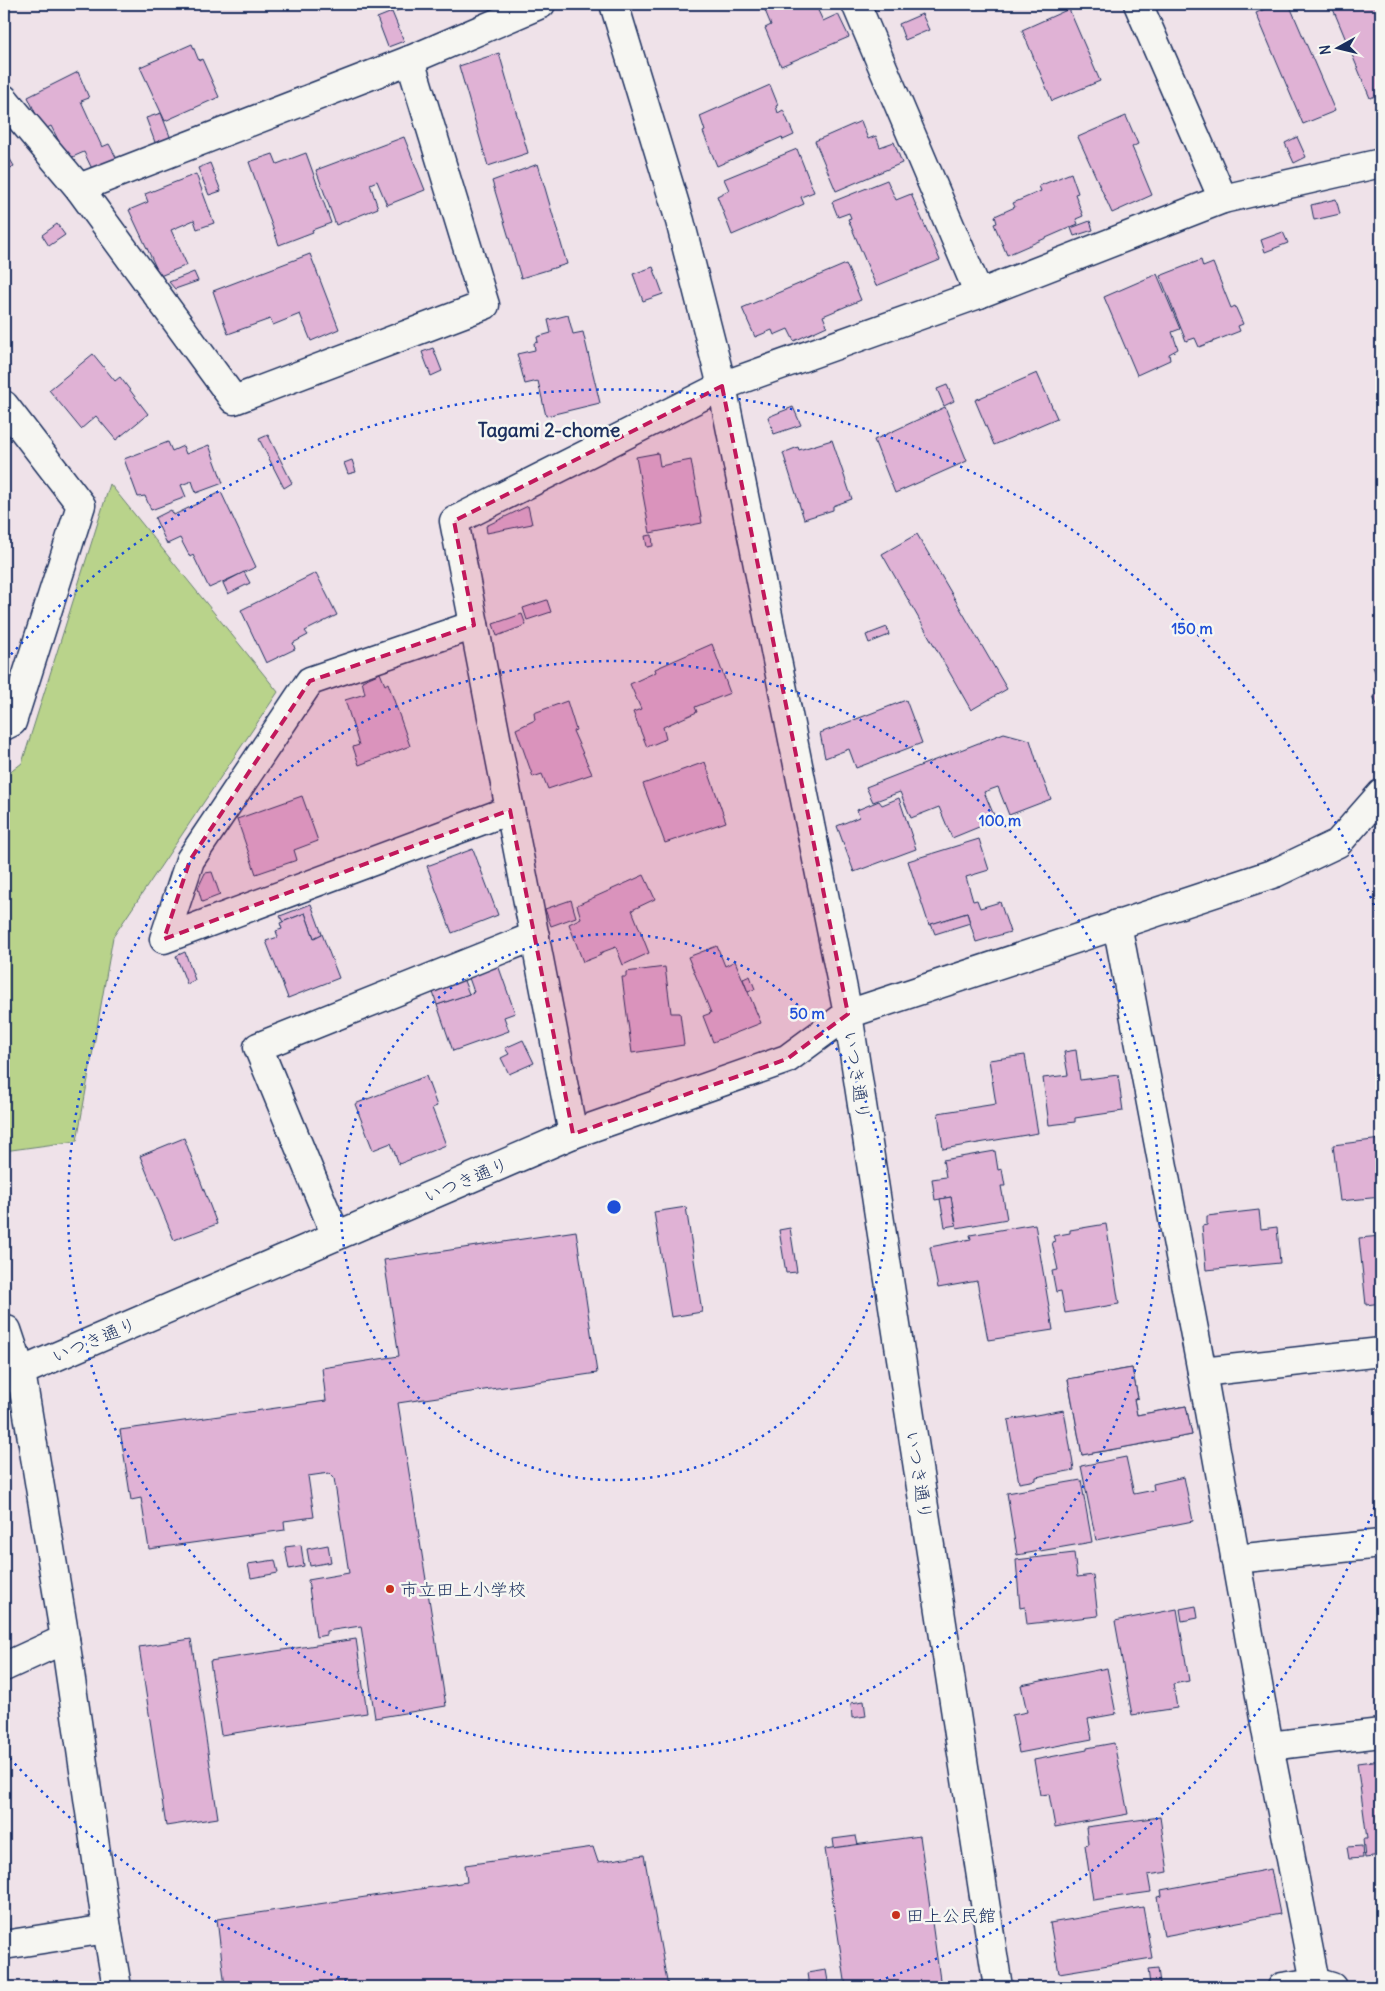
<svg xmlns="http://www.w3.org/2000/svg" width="1385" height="1991" font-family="Delius,'Klee One',sans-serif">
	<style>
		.green { fill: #b9d38b; stroke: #6a8174 }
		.building { fill: #e0b2d5; stroke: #1b2f5e }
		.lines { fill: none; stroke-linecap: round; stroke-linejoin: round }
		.minor-casing { stroke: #1b2f5e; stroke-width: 31 }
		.minor { stroke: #f6f6f2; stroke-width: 28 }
		.marked { fill: #c2185b; fill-opacity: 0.2; stroke: #c2185b; stroke-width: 4; stroke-dasharray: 10 6; stroke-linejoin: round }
		.ring { fill: none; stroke: #1d4ed8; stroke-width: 2.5; stroke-dasharray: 2.5 5 }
		.poi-dot { fill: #c8321e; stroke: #f6f6f2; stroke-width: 2 }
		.labels { text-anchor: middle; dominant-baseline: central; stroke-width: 5; stroke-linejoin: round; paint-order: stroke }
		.street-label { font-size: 18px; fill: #1b2f5e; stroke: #f6f6f2 }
		.poi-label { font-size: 18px; fill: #1b2f5e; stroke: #f6f6f2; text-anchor: start }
		.neighbourhood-label { font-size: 19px; font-weight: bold; fill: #1b2f5e; stroke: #f6f6f2 }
		.centre { fill: #1d4ed8; stroke: #f6f6f2; stroke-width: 2.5 }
		.ring-label { font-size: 15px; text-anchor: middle; font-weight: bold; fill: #1d4ed8; stroke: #f6f6f2; stroke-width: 5; stroke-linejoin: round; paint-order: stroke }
	</style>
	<rect width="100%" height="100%" fill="#efe2e9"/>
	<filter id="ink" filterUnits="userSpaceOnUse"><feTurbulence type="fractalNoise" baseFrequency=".02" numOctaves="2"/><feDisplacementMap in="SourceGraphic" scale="10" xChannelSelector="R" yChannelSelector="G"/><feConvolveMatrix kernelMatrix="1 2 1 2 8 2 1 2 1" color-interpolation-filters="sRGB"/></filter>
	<g filter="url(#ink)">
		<!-- green -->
		<path class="green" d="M110,484L278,692L113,937L77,1141L4,1151V777L22,763Z"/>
		<!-- building -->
		<g class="building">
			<path d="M383,4H415L396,11L394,7L385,10Z"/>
			<path d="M774,4H815L823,21L838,14L849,37L781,66L765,28L771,25L764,8Z"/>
			<path d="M1276,4H1289L1335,111L1303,124L1256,13Z"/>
			<path d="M1331,4H1376L1381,17V94L1370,98Z"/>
			<path d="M1069,9L1100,81L1052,101L1022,30Z"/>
			<path d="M392,12L404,41L388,47L377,18Z"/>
			<path d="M922,14L929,30L905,40L899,24Z"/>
			<path d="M192,44L199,61L202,59L219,97L165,121L140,67Z"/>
			<path d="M499,53L528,153L488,166L459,66Z"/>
			<path d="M78,72L89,98L81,101L102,147L109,144L117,159L93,171L84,152L68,159L51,126L43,130L28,97Z"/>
			<path d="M770,85L778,105L776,106L778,113L783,110L794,135L783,140L782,137L717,166L703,132L705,131L700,116Z"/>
			<path d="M161,113L171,139L156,145L146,118Z"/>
			<path d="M1126,116L1138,144L1132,147L1152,195L1112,213L1078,137Z"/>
			<path d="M861,121L868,139L876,136L880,147L894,142L902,163L836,191L815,141Z"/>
			<path d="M404,137L425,190L387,205L377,181L370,184L378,208L336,225L316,170Z"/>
			<path d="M1297,137L1306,157L1294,163L1285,143Z"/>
			<path d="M4,149L14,166L4,172Z"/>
			<path d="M797,149L814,192L801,197L804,204L732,235L717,196L729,190L724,179Z"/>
			<path d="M306,153L331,223L312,230L313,232L279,245L249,162L273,154L277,164Z"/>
			<path d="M210,163L221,191L209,195L198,168Z"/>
			<path d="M538,164L567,264L521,278L492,181Z"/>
			<path d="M1071,173L1078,193L1075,194L1083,216L1076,219L1078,224L1007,255L994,224L997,223L995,216L1015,207L1013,203L1041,191L1039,186Z"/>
			<path d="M196,174L214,223L197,229L194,220L171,230L187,265L160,276L129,210L148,202L145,194Z"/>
			<path d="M887,180L896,200L911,194L940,260L876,286L848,219L851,218L849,213L838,217L832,202Z"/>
			<path d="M1336,199L1340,214L1314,220L1311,205Z"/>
			<path d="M1090,221L1093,230L1074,236L1071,228Z"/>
			<path d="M57,224L65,235L49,246L42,235Z"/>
			<path d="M1283,232L1288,243L1265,252L1261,240Z"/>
			<path d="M310,254L339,329L311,341L300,314L273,325L270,319L228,334L213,291Z"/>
			<path d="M1201,260L1203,267L1213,263L1231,308L1235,306L1243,324L1238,326L1240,331L1199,347L1195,338L1186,341L1160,276Z"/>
			<path d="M846,264L861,300L823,316L827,326L794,341L788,329L774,335L772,330L755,337L742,308Z"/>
			<path d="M653,267L663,294L643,301L633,274Z"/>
			<path d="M194,272L198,281L175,289L169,282Z"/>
			<path d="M1157,274L1180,329L1172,332L1178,349L1169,354L1170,360L1137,375L1104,297Z"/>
			<path d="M568,315L573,334L583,332L600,403L546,416L538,381L525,384L517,354L535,350L534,343L538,342L537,337L551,333L548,320Z"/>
			<path d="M433,348L442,371L431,376L422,352Z"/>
			<path d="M93,354L115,381L120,377L148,414L116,440L96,416L81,429L49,390Z"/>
			<path d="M1037,373L1057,418L994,445L975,400Z"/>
			<path d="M947,385L954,401L944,406L937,389Z"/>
			<path d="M793,407L801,425L774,434L768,417Z"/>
			<path d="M945,407L967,461L895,493L874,440Z"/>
			<path d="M268,435L292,483L284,488L259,439Z"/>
			<path d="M832,440L852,499L833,506V510L804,519L783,453L798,447L799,450Z"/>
			<path d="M168,442L172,451L183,446L186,454L209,445L223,483L196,493L192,481L181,485L186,497L151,510L145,496L138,497L124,459Z"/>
			<path d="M658,453L660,466L691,460L702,523L650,533L636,457Z"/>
			<path d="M352,460L356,472L348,474L344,463Z"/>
			<path d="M221,492L256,567L209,588L193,555L190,557L180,538L167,544L155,518L171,510L174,515Z"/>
			<path d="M528,506L532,524L487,533L486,526Z"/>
			<path d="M917,534L1007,689L971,710L882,554Z"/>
			<path d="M652,535L653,546L647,547L645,536Z"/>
			<path d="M244,572L250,583L228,594L223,583Z"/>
			<path d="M316,573L337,615L305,631L308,635L293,643L295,649L266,663L241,610Z"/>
			<path d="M547,600L551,612L527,620L523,608Z"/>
			<path d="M522,614L526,625L497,636L493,624Z"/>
			<path d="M887,627L889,635L869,643L866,635Z"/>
			<path d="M712,644L730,693L695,707L697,712L663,727L666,739L647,747L633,712L641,709L630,684L656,672L655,669Z"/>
			<path d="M1381,664V685L1373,667Z"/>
			<path d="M380,673L385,685L388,683L410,746L359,765L353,747L359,745L345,700L365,694L362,681Z"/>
			<path d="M1381,693V713L1373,696Z"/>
			<path d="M906,700L922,743L856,768L849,749L825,758L820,733Z"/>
			<path d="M567,701L576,730L573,731L592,774L548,789L542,774L533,777L516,729L535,720L534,713Z"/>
			<path d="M1004,733L1030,740L1040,772L1051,799L1009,815L998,787L984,792L996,820L952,838L939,807L911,818L900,792L873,802L866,787Z"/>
			<path d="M705,762L726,822L665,843L643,784Z"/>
			<path d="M302,796L318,841L294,850L297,860L256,874L237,819Z"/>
			<path d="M899,798L916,849L854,872L837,826L859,817L857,810L879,801L882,805Z"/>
			<path d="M979,839L989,870L966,877L973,901L977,900L980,908L1000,902L1010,932L976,942L967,913L929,925L908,861Z"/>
			<path d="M473,849L498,915L452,933L427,866Z"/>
			<path d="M212,872L220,895L202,902L198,888L205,873Z"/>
			<path d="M644,875L655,899L632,910L649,953L623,965L616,947L600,953L601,955L583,962L569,924L581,918L577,905Z"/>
			<path d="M571,900L576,917L551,926L545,909Z"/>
			<path d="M311,904L322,934L314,938L305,913L283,922L280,916Z"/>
			<path d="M305,913L314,938L322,934L339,978L288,998L266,941L278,937L276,931L282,929L280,923Z"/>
			<path d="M967,913L970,923L935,934L931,924Z"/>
			<path d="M717,946L725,966L735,961L761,1023L713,1042L703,1016L711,1013L688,957Z"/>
			<path d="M185,952L195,980L187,984L176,956Z"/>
			<path d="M498,965L515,1013L504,1017L509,1031L453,1051L437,1005L474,992L468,975Z"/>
			<path d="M665,967L671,1013H680L684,1045L632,1053L622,977H626V972Z"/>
			<path d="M750,976L755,989L748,992L743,979Z"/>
			<path d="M463,978L469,994L437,1005L432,989Z"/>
			<path d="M523,1040L534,1063L509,1074L501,1058L509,1054L505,1048Z"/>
			<path d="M1076,1050L1080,1080L1118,1075L1123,1111L1075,1118V1122L1049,1125L1043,1078L1068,1075L1064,1052Z"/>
			<path d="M1025,1055L1038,1133L943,1149L938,1113L996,1104L989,1060Z"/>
			<path d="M426,1076L437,1106L432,1108L446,1145L399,1164L391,1143L373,1150L355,1104Z"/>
			<path d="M184,1138L217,1224L174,1240L140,1156Z"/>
			<path d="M1381,1139V1197L1340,1201L1333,1145Z"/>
			<path d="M995,1151L998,1170L1002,1169L1005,1186H1001L1007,1219L957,1228L951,1197L935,1200L932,1179L946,1177L943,1160Z"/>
			<path d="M951,1197L956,1225L945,1227L940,1199Z"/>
			<path d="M686,1207L702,1312L671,1317L654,1212Z"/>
			<path d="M1259,1210L1261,1229L1277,1227L1280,1263L1206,1270L1202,1226L1207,1225V1216Z"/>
			<path d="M1035,1224L1053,1330L988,1340L977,1281L938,1288L930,1247L971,1239L970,1235Z"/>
			<path d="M1106,1224L1119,1304L1065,1313L1061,1291L1056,1292L1052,1271L1058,1270L1052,1242L1055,1241L1053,1236L1070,1233V1230Z"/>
			<path d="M790,1228L797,1272L786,1273L779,1230Z"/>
			<path d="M576,1231L597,1373L398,1403L446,1706L375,1718L361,1626L326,1631V1635L316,1637L308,1580L349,1573L334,1478L329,1473L308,1476L314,1517L284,1521L285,1530L149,1549L141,1498L131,1500L120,1430L326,1401L322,1368L399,1356L384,1260Z"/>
			<path d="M1381,1236V1303L1366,1305L1359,1238Z"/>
			<path d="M1132,1368L1138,1398L1134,1399L1137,1415L1186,1406L1192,1435L1082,1455L1068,1379Z"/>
			<path d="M1132,1368L1138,1398L1134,1399L1137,1415L1186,1406L1192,1435L1082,1455L1068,1379Z"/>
			<path d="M1381,1369V1419L1376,1370Z"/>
			<path d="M1064,1410L1074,1470L1036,1477V1480L1019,1483L1008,1420Z"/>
			<path d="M1126,1457L1134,1494L1154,1490L1153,1484L1184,1477L1193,1521L1096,1540L1081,1466Z"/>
			<path d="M1081,1480L1092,1542L1017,1555L1007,1493Z"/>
			<path d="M301,1545L304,1566L289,1569L285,1547Z"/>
			<path d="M328,1545L331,1562L310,1566L307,1549Z"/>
			<path d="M1074,1553L1077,1577L1093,1575L1098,1616L1027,1624L1025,1607L1020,1608L1016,1560Z"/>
			<path d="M275,1560L278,1573L251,1578L248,1564Z"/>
			<path d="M1196,1606L1198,1618L1182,1621L1180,1609Z"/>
			<path d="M1177,1609L1189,1681L1173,1684L1177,1708L1132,1715L1115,1621Z"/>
			<path d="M191,1639L218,1818L166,1826L139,1647Z"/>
			<path d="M356,1639L367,1713L221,1735L210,1661Z"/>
			<path d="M1107,1668L1116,1714L1088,1719L1092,1739L1019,1753L1012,1715L1027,1712L1021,1685Z"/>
			<path d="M864,1701L866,1716L852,1718L851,1703Z"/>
			<path d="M1114,1743L1128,1814L1055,1827L1049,1794L1040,1795L1034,1760L1087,1750V1748Z"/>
			<path d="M1381,1760V1856L1365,1858L1363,1839H1367L1357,1763Z"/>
			<path d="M1160,1817L1168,1872L1148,1875L1151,1892L1093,1900L1085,1845L1088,1844L1086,1827Z"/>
			<path d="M856,1836L859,1850L835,1853L833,1839Z"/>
			<path d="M920,1836L941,1987H846L825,1849Z"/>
			<path d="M1362,1846L1363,1858L1349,1859L1347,1847Z"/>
			<path d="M593,1847L598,1862L644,1855L668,1987H225L217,1919L467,1882L465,1865Z"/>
			<path d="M1271,1869L1280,1914L1164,1936L1157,1897L1162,1896L1161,1890Z"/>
			<path d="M1143,1907L1152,1958L1059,1973L1050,1923Z"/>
			<path d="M1158,1968L1160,1984L1150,1985L1148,1969Z"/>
			<path d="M826,1970L829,1987H809L807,1973Z"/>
			<path d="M75,1982L76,1987H43Z"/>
		</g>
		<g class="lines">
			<defs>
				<g id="minor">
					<path d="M614,4L680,221L722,386L848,1014L998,1987"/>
					<path d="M856,4L979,294"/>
					<path d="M1138,4L1223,199"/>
					<path d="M4,99L79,188L234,400L485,305L410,60"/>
					<path d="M79,188L410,60L541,4"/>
					<path d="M4,405L81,505L12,722L4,726"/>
					<path d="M474,625L310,681L190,860L164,939L510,810"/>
					<path d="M1117,924L1202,1372L1269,1746L1316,1987"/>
					<path d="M573,1134L454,521L722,386L979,294L1223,199L1381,163"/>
					<path d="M336,1236L258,1047L535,936"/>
					<path d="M4,1331L7,1330L21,1372L65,1639L107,1929L117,1987"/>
					<path d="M1202,1372L1381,1352"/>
					<path d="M4,1379L573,1134L787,1059L848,1014L1275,873L1338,843L1381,794"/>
					<path d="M1235,1559L1381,1544"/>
					<path d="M4,1667L65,1639"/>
					<path d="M1269,1746L1381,1733"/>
					<path d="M4,1945L107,1929"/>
					<path d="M1282,1987L1315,1982L1332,1987"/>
				</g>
			</defs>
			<!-- minor casing -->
			<use href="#minor" class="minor-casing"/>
			<!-- minor -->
			<use href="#minor" class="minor"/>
		</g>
	</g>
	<!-- marked area -->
	<path class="marked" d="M722,386L848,1014L787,1059L573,1134L510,810L164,939L190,860L310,681L474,625L454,521Z"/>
	<!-- distance rings -->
	<g class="ring">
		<circle cx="614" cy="1207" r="273"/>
		<circle cx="614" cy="1207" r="546"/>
		<path d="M1380 1493A818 818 0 0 1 860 1987M368 1987A818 818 0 0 1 6 1754M6 660A818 818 0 0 1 1380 921"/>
	</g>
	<!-- markers -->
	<g class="poi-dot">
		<circle cx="390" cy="1589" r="5"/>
		<circle cx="896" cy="1915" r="5"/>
	</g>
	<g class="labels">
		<!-- street labels -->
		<g class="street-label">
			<text transform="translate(857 1075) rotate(81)">いつき通り</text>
			<text transform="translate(466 1180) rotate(-23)">いつき通り</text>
			<text transform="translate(94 1340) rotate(-23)">いつき通り</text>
			<text transform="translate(919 1475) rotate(81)">いつき通り</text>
		</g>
		<!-- poi labels -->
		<g class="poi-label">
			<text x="400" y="1589">市立田上小学校</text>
			<text x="906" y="1915">田上公民館</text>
		</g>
		<!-- neighbourhood labels -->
		<g class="neighbourhood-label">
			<text x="549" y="430">Tagami 2-chome</text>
		</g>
	</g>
	<circle cx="614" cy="1207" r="8" class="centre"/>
	<g class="ring-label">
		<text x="1192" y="634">150 m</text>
		<text x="1000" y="826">100 m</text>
		<text x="807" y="1019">50 m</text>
	</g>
	<!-- margin -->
	<rect width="1385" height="1991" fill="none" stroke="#f6f6f2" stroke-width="20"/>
	<rect x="10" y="10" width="1365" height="1971" fill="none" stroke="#1b2f5e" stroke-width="2" filter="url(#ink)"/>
	<!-- north arrow -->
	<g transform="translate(1338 48) rotate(262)" stroke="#f6f6f2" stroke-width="4" paint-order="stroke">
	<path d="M0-4L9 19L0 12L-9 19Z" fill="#1b2f5e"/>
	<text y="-8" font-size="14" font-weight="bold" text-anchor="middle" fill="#1b2f5e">N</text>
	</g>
</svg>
